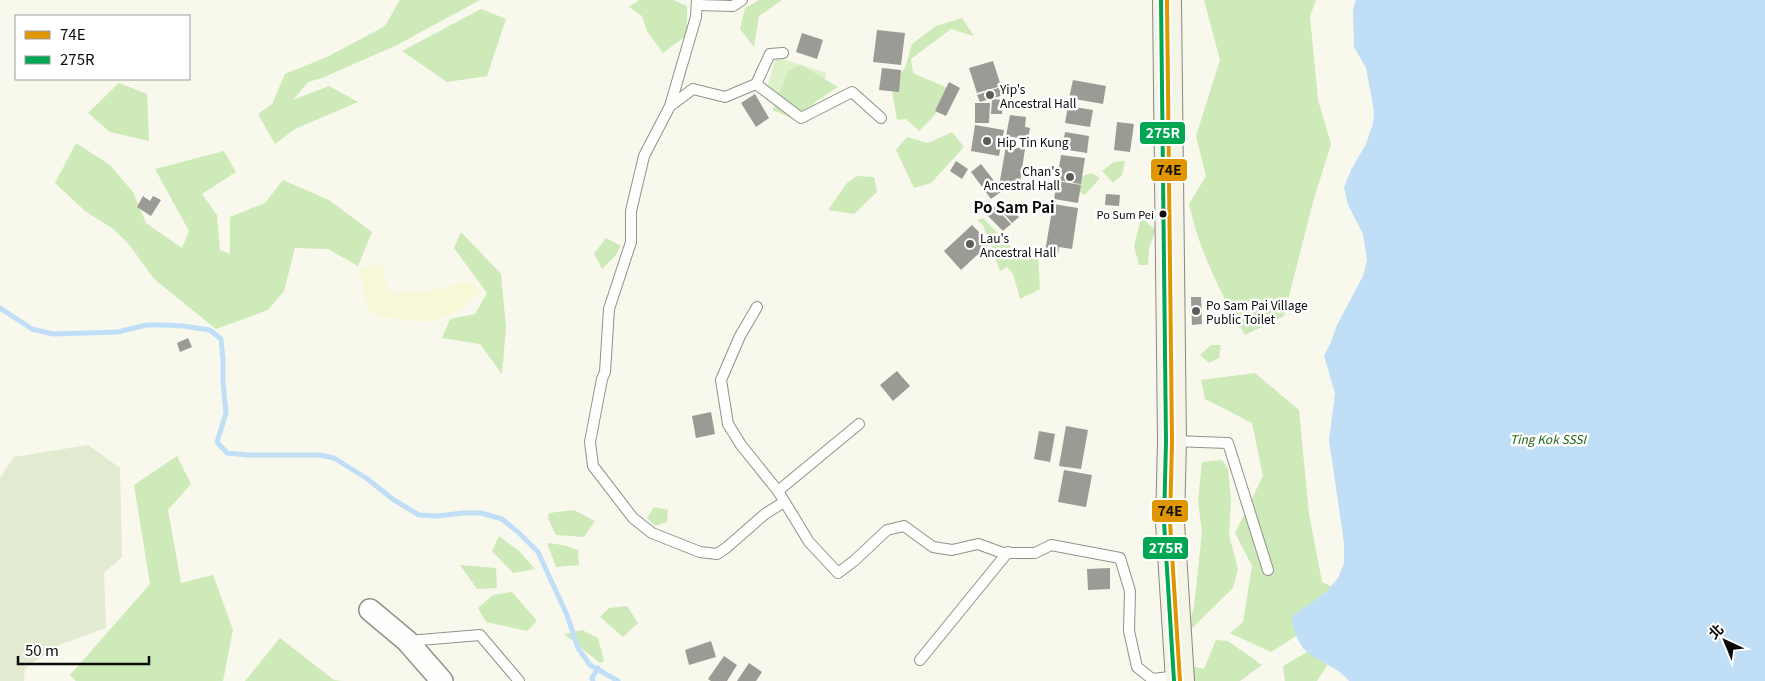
<svg xmlns="http://www.w3.org/2000/svg" width="1765" height="681" font-family="Georgia,'Noto Sans TC',serif">
	<style>
		.farmland { fill: #f8f7d7 }
		.green { fill: #dff1ca }
		.forest { fill: #cdeab8 }
		.cemetery { fill: #e2ebd0 }
		.water { fill: #c0dff7 }
		.lines { fill: none; stroke-linecap: round; stroke-linejoin: round }
		.stream { stroke: #c0dff7; stroke-width: 5 }
		.building { fill: #9c9a94 }
		.service-casing { stroke: #92918c; stroke-width: 12 }
		.minor-casing { stroke: #92918c; stroke-width: 24 }
		.secondary-casing { stroke: #888883; stroke-width: 30 }
		.service { stroke: #fefefc; stroke-width: 10 }
		.minor { stroke: #fefefc; stroke-width: 21 }
		.secondary { stroke: #f4f4e7; stroke-width: 28 }
		.bus-1-casing { stroke: #fff; stroke-width: 8 }
		.bus-2-casing { stroke: #fff; stroke-width: 8 }
		.bus-1 { stroke: #df9601; stroke-width: 4 }
		.bus-2 { stroke: #00a651; stroke-width: 4 }
		.poi-dot { fill: #5e5d59; stroke: #fff; stroke-width: 2 }
		.bus-dot { fill: #0a0a0a; stroke: #fff; stroke-width: 2 }
		.labels { text-anchor: middle; dominant-baseline: central; stroke-width: 5; stroke-linejoin: round; paint-order: stroke }
		.bus-label { font-size: 11px; fill: #0a0a0a; stroke: #fff; text-anchor: end }
		.poi-label { font-size: 12px; fill: #0a0a0a; stroke: #fff; text-anchor: start }
		.park-label { font-size: 12px; font-style: italic; fill: #206616; stroke: #fff }
		.quarter-label { font-size: 15px; font-weight: bold; fill: #0a0a0a; stroke: #fff }
		.line-badge { stroke: #fff; stroke-width: 2 }
		.badge-label { font-size: 14px; text-anchor: middle; font-weight: bold; fill: #fff }
		.pale-badge-label { font-size: 14px; text-anchor: middle; font-weight: bold; fill: #111 }
	</style>
	<rect width="100%" height="100%" fill="#f9f8ed"/>
	<!-- farmland -->
	<path class="farmland" d="M382,263L388,292L421,293L467,282L481,290L457,313L434,321H409L369,313L360,271L372,265Z"/>
	<!-- green -->
	<path class="green" d="M776,57L827,73L810,116L767,87Z"/>
	<!-- forest -->
	<g class="forest">
		<path d="M400,0H480L397,45L322,78L308,82L293,100L329,86L358,102L295,129L275,144L258,114L272,104L285,74L327,57L385,26Z"/>
		<path d="M639,0H673L687,6V35L663,53L647,31L642,16L629,7Z"/>
		<path d="M759,0H782L759,16L754,47L740,29L745,8Z"/>
		<path d="M1204,0H1316L1310,16L1318,100L1331,144L1313,202L1284,316L1245,335C1221,294 1199,251 1189,204L1206,176L1196,136L1220,60Z"/>
		<path d="M481,9L506,19L487,76L447,82L402,51Z"/>
		<path d="M962,18L974,36L951,29L911,59L913,73L952,90L933,117L919,131L906,119L897,120L891,85L905,68L912,44L936,26Z"/>
		<path d="M801,65L838,87L791,118L773,110L788,71Z"/>
		<path d="M119,83L147,94L149,141L110,132L88,113Z"/>
		<path d="M952,132L964,147L931,183L914,188L896,150L907,137L928,143Z"/>
		<path d="M76,143L110,165L133,192L146,223L182,248L189,231L155,169L224,151L236,172L202,194L217,215L220,250L230,254V217L265,203L283,180L329,200L372,232L358,266L328,249L295,248L284,291L268,310L216,329L154,279L128,243L112,228L85,211L55,183Z"/>
		<path d="M1125,161L1122,175L1113,183L1102,171L1114,162Z"/>
		<path d="M1091,173L1100,178L1085,195L1072,188L1077,178Z"/>
		<path d="M857,176L874,177L877,192L854,214L828,210L847,183Z"/>
		<path d="M983,218L1011,247L1038,255L1040,289L1020,299L1013,274L1007,267L1000,271L983,225L977,220Z"/>
		<path d="M1141,218L1156,230L1149,248L1148,265H1139L1134,246Z"/>
		<path d="M461,232L501,274L506,327L502,374L480,344L442,338L450,319L475,314L487,293L454,248Z"/>
		<path d="M606,238L621,246L616,255L602,269L594,254Z"/>
		<path d="M1211,345H1221L1219,358L1209,363L1200,355Z"/>
		<path d="M1255,373L1299,410L1309,514L1322,582L1342,591L1388,555L1328,664L1317,681H1285L1283,666L1314,648L1301,633L1271,652L1230,633L1243,622L1252,566L1235,533L1263,476L1252,423L1205,399L1201,380Z"/>
		<path d="M177,456L191,484L168,510L181,583L213,575L233,630L223,681H76L70,675L150,584L134,485Z"/>
		<path d="M1222,460L1228,469L1231,500L1229,535L1238,569L1233,588L1187,633L1194,607L1202,532L1198,501L1202,462Z"/>
		<path d="M654,507L668,510L667,522L655,526L647,518Z"/>
		<path d="M574,510L595,521L584,537L556,535L548,519L549,513Z"/>
		<path d="M499,536L519,551L535,569L513,573L492,551Z"/>
		<path d="M547,543L563,545L578,550L579,565L556,567Z"/>
		<path d="M460,565L496,568L497,588L477,589Z"/>
		<path d="M512,592L537,621L527,631L486,622L478,608L493,595Z"/>
		<path d="M627,606L638,623L623,637L600,617L609,608Z"/>
		<path d="M582,630L598,638L604,661L600,663L564,634Z"/>
		<path d="M280,638L334,680L342,681H245Z"/>
		<path d="M1216,640L1228,641L1262,665L1240,681H1187L1185,664L1204,669Z"/>
	</g>
	<!-- cemetery -->
	<path class="cemetery" d="M88,445L120,468L122,557L104,573L106,628L61,644L25,668L24,681H0V478L14,457Z"/>
	<!-- water -->
	<path class="water" d="M1356,0H1765V681H1349C1337,666 1317,662 1304,649C1296,640 1294,628 1291,617L1325,593L1338,578L1344,563V543L1329,440L1335,393L1324,356L1331,342L1337,325L1363,276L1367,260L1363,234L1348,205L1344,187L1351,170L1366,144L1373,123L1374,111L1366,68L1354,47L1353,9Z"/>
	<g class="lines">
		<!-- stream -->
		<g class="stream">
			<path d="M0,308L32,329L53,334L118,332L146,325H164L183,326L210,330L221,339L223,360V382L226,413L217,442L227,453L247,455H320L334,458L366,478L394,500L419,515L437,516L463,513H481L502,519L518,532L538,552L567,615L578,648L590,665L618,681"/>
			<path d="M593,681L592,678L598,668"/>
		</g>
	</g>
	<!-- building -->
	<g class="building">
		<path d="M877,30L905,33L901,65L873,62Z"/>
		<path d="M802,33L823,40L817,59L796,52Z"/>
		<path d="M993,61L1001,86L977,93L969,68Z"/>
		<path d="M882,68L901,70L899,92L879,90Z"/>
		<path d="M1073,80L1106,86L1103,104L1069,98Z"/>
		<path d="M949,82L960,88L946,116L935,111Z"/>
		<path d="M1001,87L1004,95L980,102L977,95Z"/>
		<path d="M755,94L769,118L756,127L741,103Z"/>
		<path d="M992,99L1003,100L1002,114H991Z"/>
		<path d="M975,103H990L989,123H975Z"/>
		<path d="M1068,106L1093,110L1090,127L1065,123Z"/>
		<path d="M1010,115L1026,117L1025,127L1030,128L1028,139L1006,136Z"/>
		<path d="M1117,122L1134,124L1130,152L1114,150Z"/>
		<path d="M975,125L1004,130L999,156L971,151Z"/>
		<path d="M1065,132L1089,136L1087,153L1062,149Z"/>
		<path d="M1006,146L1025,149L1019,189L999,186Z"/>
		<path d="M1061,155L1085,158L1081,184L1057,180Z"/>
		<path d="M956,161L968,169L962,179L950,171Z"/>
		<path d="M981,164L1002,191L991,199L971,172Z"/>
		<path d="M1057,181L1081,185L1078,203L1054,199Z"/>
		<path d="M1106,194L1120,195L1119,206L1105,205Z"/>
		<path d="M143,196L150,201L153,196L161,200L151,216L137,207Z"/>
		<path d="M1002,199L1019,217L1012,223L996,205Z"/>
		<path d="M989,201L1011,224L1003,231L981,209Z"/>
		<path d="M1053,204L1078,208L1072,249L1059,247L1058,254L1045,252Z"/>
		<path d="M972,225L990,243L961,270L944,251Z"/>
		<path d="M1191,297H1201L1202,324L1192,325Z"/>
		<path d="M188,338L192,347L180,352L177,343Z"/>
		<path d="M897,371L910,386L893,401L880,385Z"/>
		<path d="M711,412L715,434L696,438L692,416Z"/>
		<path d="M1066,426L1088,430L1081,469L1059,466Z"/>
		<path d="M1039,431L1055,434L1050,462L1034,459Z"/>
		<path d="M1064,470L1092,475L1086,507L1058,502Z"/>
		<path d="M1110,568V589L1088,590L1087,569Z"/>
		<path d="M711,641L716,657L689,665L685,650Z"/>
		<path d="M724,656L737,665L727,681H711L708,679Z"/>
		<path d="M749,663L762,672L756,681H737Z"/>
	</g>
	<g class="lines">
		<defs>
			<g id="service">
				<path d="M697,0L696,17L670,106L644,156L631,211V242L609,309L605,372L602,379L590,442L593,466L633,518L652,533L700,552L717,554L726,548L765,514L784,502"/>
				<path d="M697,5L733,6L742,0"/>
				<path d="M756,84L801,118L852,92L881,118"/>
				<path d="M670,106L693,89L725,97L756,84L770,54L783,53"/>
				<path d="M757,307L740,336L721,380L728,424L741,445L778,491L809,542L838,573L854,561L887,530L904,526L933,547L952,550L978,544L1003,553H1035L1051,545L1120,558L1130,591L1129,631L1137,667L1152,679L1179,676"/>
				<path d="M1173,441L1228,443L1268,570"/>
				<path d="M778,491L859,424"/>
				<path d="M408,641L480,635L519,681"/>
				<path d="M920,660L1008,552"/>
			</g>
			<path id="minor" d="M370,610L407,641L442,681"/>
			<path id="secondary" d="M1167,0L1172,441L1170,522L1180,681"/>
		</defs>
		<!-- service casing -->
		<use href="#service" class="service-casing"/>
		<!-- minor casing -->
		<use href="#minor" class="minor-casing"/>
		<!-- secondary casing -->
		<use href="#secondary" class="secondary-casing"/>
		<!-- service -->
		<use href="#service" class="service"/>
		<!-- minor -->
		<use href="#minor" class="minor"/>
		<!-- secondary -->
		<use href="#secondary" class="secondary"/>
		<defs>
			<path id="bus-1" d="M1167,0L1172,441L1170,522L1180,681"/>
			<path id="bus-2" d="M1161,0L1166,441L1164,522L1174,681"/>
		</defs>
		<!-- bus-1 casing -->
		<use href="#bus-1" class="bus-1-casing"/>
		<!-- bus-2 casing -->
		<use href="#bus-2" class="bus-2-casing"/>
		<!-- bus-1 -->
		<use href="#bus-1" class="bus-1"/>
		<!-- bus-2 -->
		<use href="#bus-2" class="bus-2"/>
	</g>
	<!-- markers -->
	<g class="poi-dot">
		<circle cx="990" cy="95" r="5"/>
		<circle cx="987" cy="141" r="5"/>
		<circle cx="1070" cy="177" r="5"/>
		<circle cx="970" cy="244" r="5"/>
		<circle cx="1196" cy="311" r="5"/>
	</g>
	<circle class="bus-dot" cx="1163" cy="214" r="4.5"/>
	<g class="labels">
		<!-- bus labels -->
		<g class="bus-label">
			<text x="1154" y="214">Po Sum Pei</text>
		</g>
		<!-- poi labels -->
		<g class="poi-label">
			<text x="1000" y="88">Yip's<tspan x="1000" dy="14">Ancestral Hall</tspan></text>
			<text x="997" y="141">Hip Tin Kung</text>
			<text x="1060" y="170" text-anchor="end">Chan's<tspan x="1060" dy="14">Ancestral Hall</tspan></text>
			<text x="980" y="237">Lau's<tspan x="980" dy="14">Ancestral Hall</tspan></text>
			<text x="1206" y="304">Po Sam Pai Village<tspan x="1206" dy="14">Public Toilet</tspan></text>
		</g>
		<!-- park labels -->
		<g class="park-label">
			<text x="1548" y="438">Ting Kok SSSI</text>
		</g>
		<!-- quarter labels -->
		<g class="quarter-label">
			<text x="1014" y="206">Po Sam Pai</text>
		</g>
	</g>
	<g class="line-badge">
		<rect x="1139" y="121" width="47" height="24" rx="5" fill="#00a651"/>
		<rect x="1150" y="158" width="38" height="24" rx="5" fill="#df9601"/>
		<rect x="1151" y="499" width="38" height="24" rx="5" fill="#df9601"/>
		<rect x="1142" y="536" width="47" height="24" rx="5" fill="#00a651"/>
	</g>
	<g class="badge-label">
		<text x="1163" y="138">275R</text>
		<text x="1166" y="553">275R</text>
	</g>
	<g class="pale-badge-label">
		<text x="1169" y="175">74E</text>
		<text x="1170" y="516">74E</text>
	</g>
	<!-- legend -->
	<rect x="15" y="15" width="175" height="65" fill="#ffffff" stroke="#9d9d9d"/>
	<rect x="25" y="31" width="25" height="8" fill="#df9601" stroke="#9d9d9d"/>
	<text x="60" y="40" font-size="15" fill="#0a0a0a">74E</text>
	<rect x="25" y="56" width="25" height="8" fill="#00a651" stroke="#9d9d9d"/>
	<text x="60" y="65" font-size="15" fill="#0a0a0a">275R</text>
	<!-- north arrow -->
	<g transform="translate(1725 641) rotate(316)" stroke="#ffffff" stroke-width="4" paint-order="stroke">
	<path d="M0-4L9 19L0 12L-9 19Z" fill="#0a0a0a"/>
	<text y="-8" font-size="14" font-weight="bold" text-anchor="middle" fill="#0a0a0a">北</text>
	</g>
	<!-- scale -->
	<path d="M18 656v8h131v-8" fill="none" stroke="#0a0a0a" stroke-width="2.5"/>
	<text x="25" y="656" font-size="15" fill="#0a0a0a" stroke="#ffffff" stroke-width="4" paint-order="stroke">50 m</text>
</svg>
